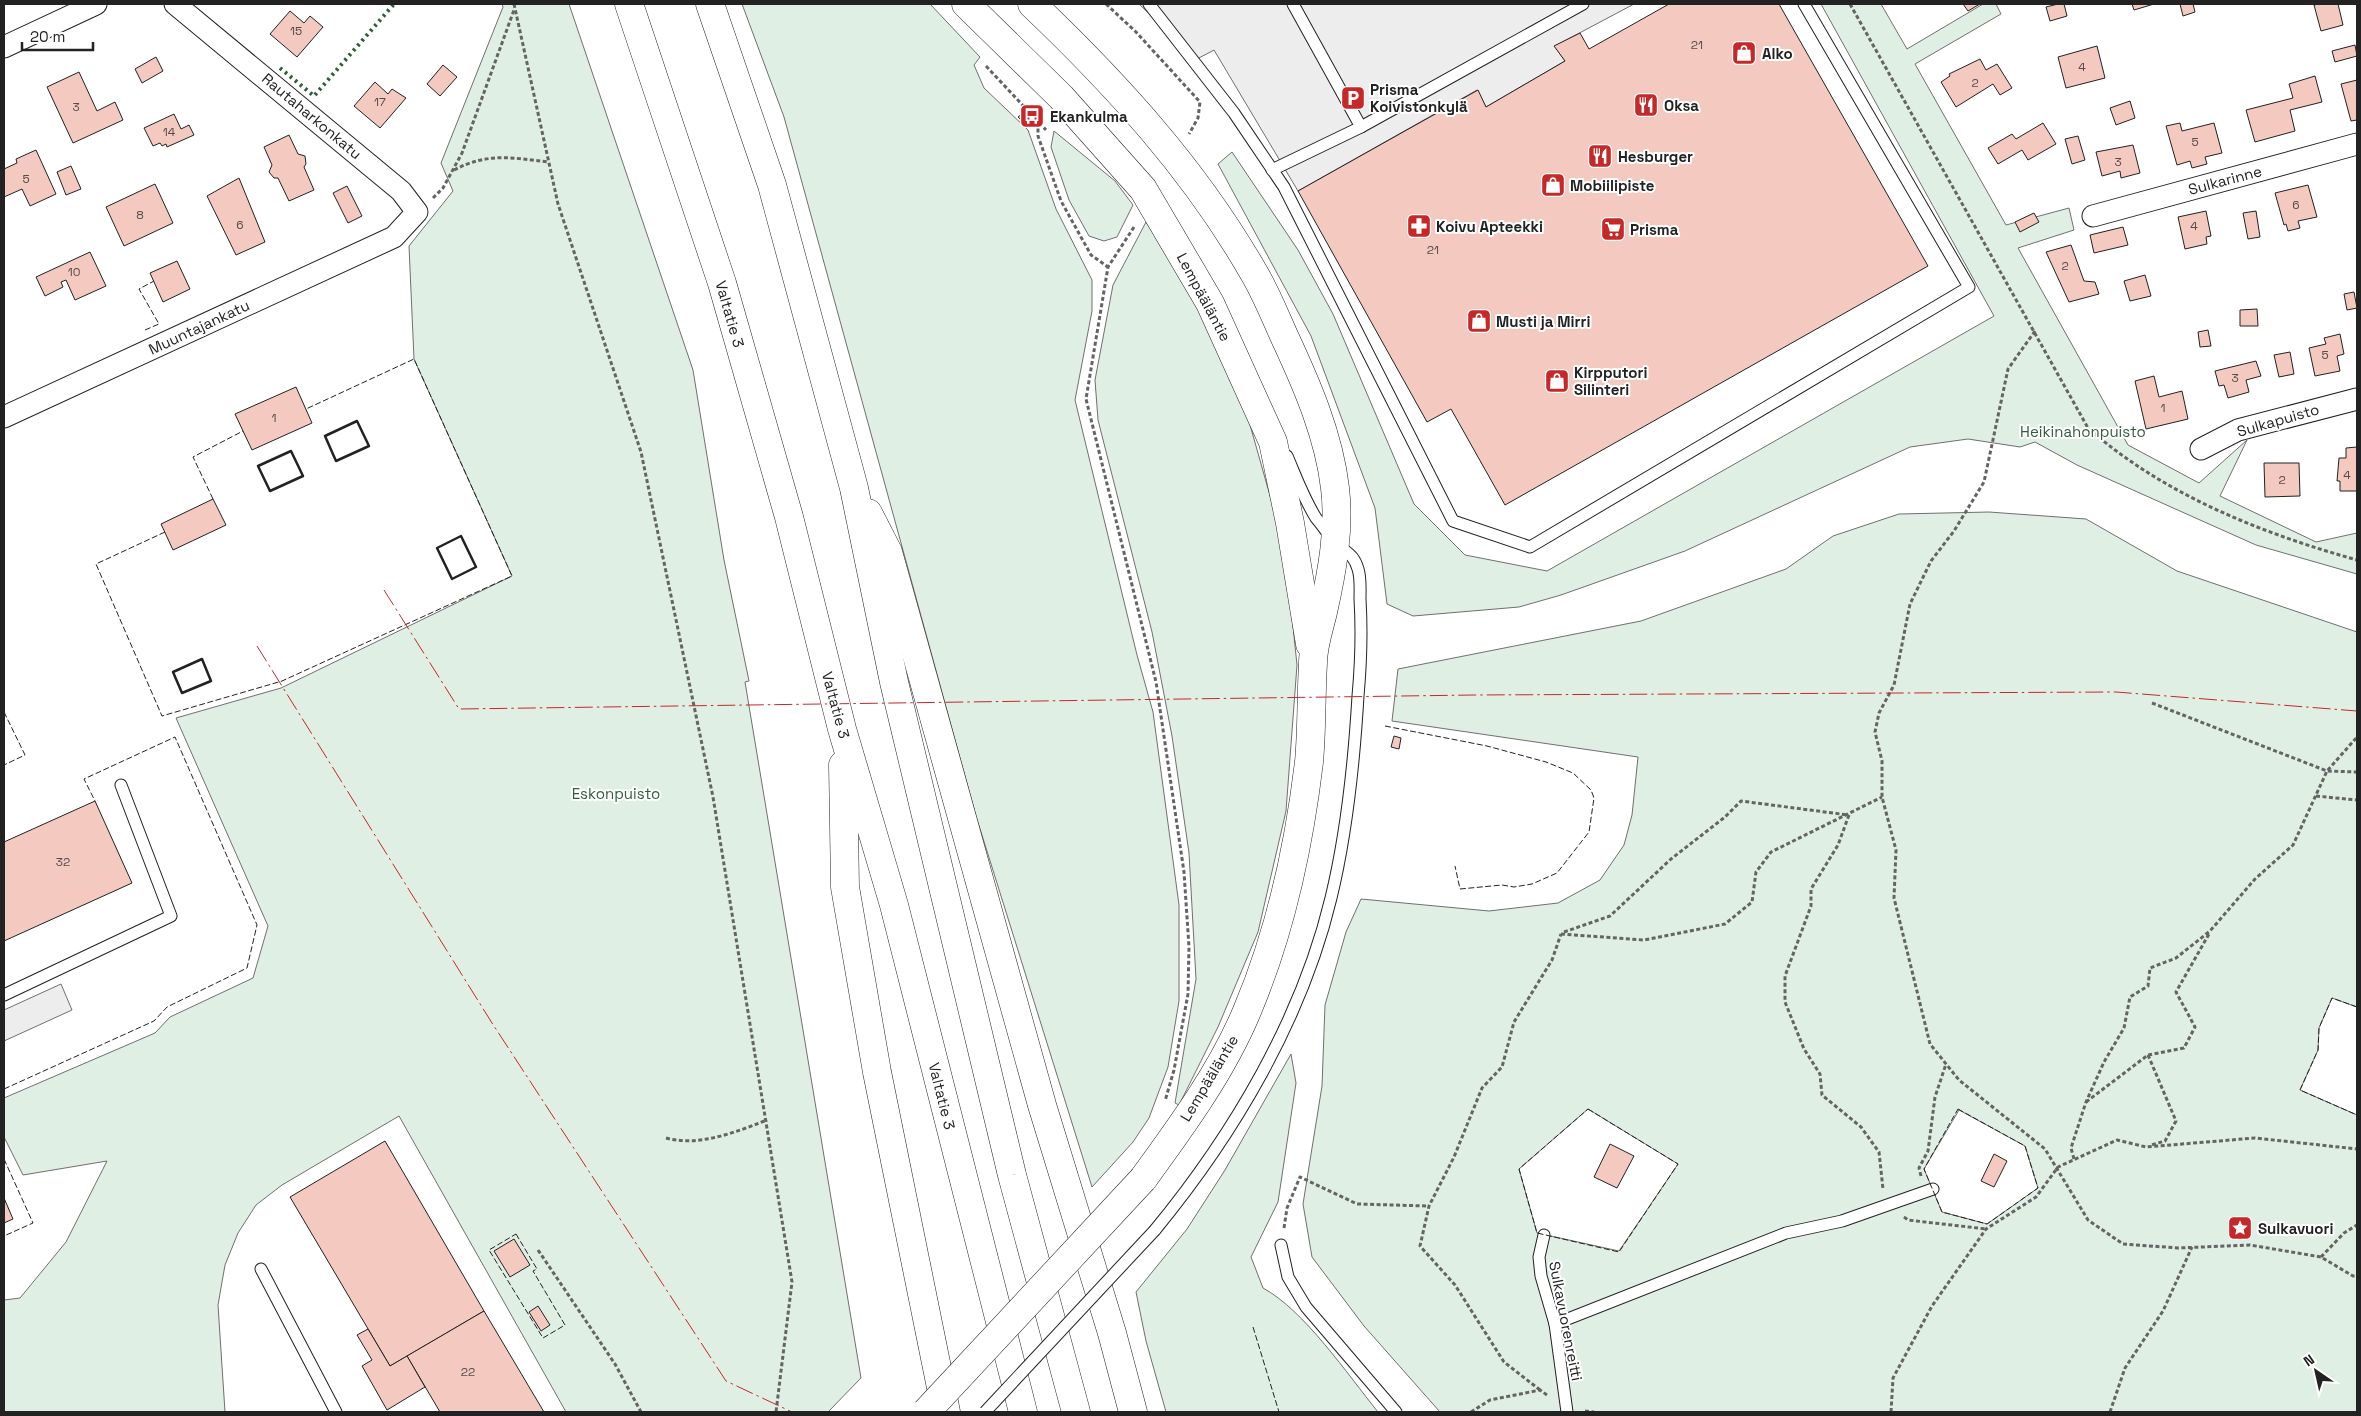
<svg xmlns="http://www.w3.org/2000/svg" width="2361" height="1416" font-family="'Space Grotesk',sans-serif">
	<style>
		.green { fill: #e0efe3; stroke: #6f6f6f; fill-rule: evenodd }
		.parking { fill: #ededed; stroke: #6f6f6f }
		.building { fill: #f3c9c0; stroke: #222 }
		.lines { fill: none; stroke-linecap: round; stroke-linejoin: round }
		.lane-casing { stroke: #222; stroke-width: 13 }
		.street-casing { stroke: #222; stroke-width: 23 }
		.primary-casing { stroke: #222; stroke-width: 29 }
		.highway-casing { stroke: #222; stroke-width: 29 }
		.path { stroke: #646464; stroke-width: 3; stroke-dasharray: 4 2.5; stroke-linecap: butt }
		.lane { stroke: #fff; stroke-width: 11 }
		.street { stroke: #fff; stroke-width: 21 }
		.primary { stroke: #fff; stroke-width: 28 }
		.highway { stroke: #fff; stroke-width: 28 }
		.lane-bridge-casing { stroke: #222; stroke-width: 13; stroke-linecap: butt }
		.primary-bridge-casing { stroke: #222; stroke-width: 29; stroke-linecap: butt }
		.lane-bridge { stroke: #fff; stroke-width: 11 }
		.primary-bridge { stroke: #fff; stroke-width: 28 }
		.hedge { stroke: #2f5e38; stroke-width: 4; stroke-dasharray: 2.5 4; stroke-linecap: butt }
		.fence { stroke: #222; stroke-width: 1; stroke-dasharray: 6 2.5; stroke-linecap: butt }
		.wall { stroke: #222; stroke-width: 2.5 }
		.power { stroke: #c62828; stroke-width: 1; stroke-dasharray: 18 4 2.5 4; stroke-linecap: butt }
		.labels { text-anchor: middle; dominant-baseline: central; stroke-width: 4; stroke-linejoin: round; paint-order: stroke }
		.number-label { font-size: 12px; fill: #564c4a }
		.poi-label { font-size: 15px; font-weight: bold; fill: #222; stroke: #fff; text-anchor: start }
		.street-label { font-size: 15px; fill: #222; stroke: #fff }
		.park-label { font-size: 15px; fill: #2f5e38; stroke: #fff }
	</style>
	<rect width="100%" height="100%" fill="#fff"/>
	<!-- green -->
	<g class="green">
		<path d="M502,4H569L693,370L724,560L749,681L745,682L861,1378L828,1412H566L399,1116L282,1185L256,1205L238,1233L225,1265L218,1305L225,1412H4V1300L20,1298L66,1242L107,1161L23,1175L4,1137V1098L155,1033L170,1017L253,978L268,926L176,718L281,688L512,576L414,359L409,246L453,191L441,163L503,7Z"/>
		<path d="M742,4H930L980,57L974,65L984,88L1028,130L1056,209L1092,280V311L1075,400L1137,655L1153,712L1179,905V1001L1168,1067L1149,1118L1133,1142L1092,1187L976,816L784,117Z"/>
		<path d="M1821,4H1881L1907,49L1983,4H1996L2001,14L1915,64L2006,225L2069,208L2074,230L2018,248L2128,445L2199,483L2247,440L2220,496L2316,542L2357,533V574L2256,545L2077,465L2035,442L2020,447L1968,439L1910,447L1685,551L1561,595L1519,607L1413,616L1387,604L1375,508L1311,336L1218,164L1232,152L1298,250L1333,314L1414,504L1465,555L1547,571L1994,316Z"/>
		<path d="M1054,131L1115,181L1133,205L1117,237L1104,241L1089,236L1069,200L1051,147Z"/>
		<path d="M1146,222L1192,287L1243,400L1285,549L1297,665L1286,811L1258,932L1218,1027L1179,1105L1175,1103L1196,979L1189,853L1172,736L1152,632L1098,420L1095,380L1113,285Z"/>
		<path d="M1989,512L2086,519L2177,571L2357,632V1007L2332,998L2319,1028L2318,1050L2300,1090L2357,1115V1412H1440L1364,1326L1312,1257L1303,1204L1322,1086L1325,1005L1346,932L1361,899L1489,911L1558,903L1600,880L1624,845L1632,815L1638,757L1392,721L1398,669L1641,621L1786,569L1833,536L1899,514ZM1588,1109L1678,1164L1619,1251L1537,1233L1519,1169ZM1959,1110L2025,1146L2038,1188L1987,1224L1942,1212L1924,1169Z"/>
		<path d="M1291,1054L1296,1083L1278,1202L1251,1257L1263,1288C1304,1310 1348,1375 1378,1412H1166L1146,1341L1136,1292L1187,1229L1225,1170Z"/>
	</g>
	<!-- parking -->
	<g class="parking">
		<path d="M1139,4H1634L1555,46L1565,61L1486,107L1477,90L1298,191L1214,50L1197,59Z"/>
		<path d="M61,984L72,1010L4,1041V1010Z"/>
	</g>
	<!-- building -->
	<g class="building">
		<path d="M1669,4H1779L1928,266L1505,505L1451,409L1427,422L1298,191L1478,90L1486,107L1565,61L1554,46L1580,33L1589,49Z"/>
		<path d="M1963,4H1980L1968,11Z"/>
		<path d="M2058,4H2064L2067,16L2050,21L2046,7Z"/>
		<path d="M2132,4H2154L2134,10Z"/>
		<path d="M2180,4H2193L2195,12L2183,16Z"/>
		<path d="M2319,4H2338L2343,25L2321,31L2314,5Z"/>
		<path d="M290,11L304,23L310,16L323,27L297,57L270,34Z"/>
		<path d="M2355,45L2357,56L2335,62L2332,51Z"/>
		<path d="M2097,46L2105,78L2066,88L2058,57Z"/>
		<path d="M156,57L163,71L142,83L135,69Z"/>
		<path d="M1980,59L1986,70L1997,64L2012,88L2000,95L1993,84L1956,107L1941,82L1950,76L1949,74Z"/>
		<path d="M443,65L457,77L440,96L427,84Z"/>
		<path d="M79,72L97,111L115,102L123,120L73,143L47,87Z"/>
		<path d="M2315,76L2322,102L2290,110L2295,131L2255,142L2246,110L2293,98L2289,84Z"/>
		<path d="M2357,80V120L2351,121L2341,84Z"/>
		<path d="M375,82L388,94L392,89L406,98L380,128L354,106Z"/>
		<path d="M2130,101L2135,118L2116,125L2110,108Z"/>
		<path d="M174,114L181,129L189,125L194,135L167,147L166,144L162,146L160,143L153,146L144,128Z"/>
		<path d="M1022,114L1032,123L1028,127L1018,117Z"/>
		<path d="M2043,123L2056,144L2028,160L2022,150L1998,164L1988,148L2012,134L2016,139Z"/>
		<path d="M2180,123L2182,131L2214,123L2222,153L2205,157L2207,164L2192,168L2190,161L2177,165L2166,126Z"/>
		<path d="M289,135L298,154L305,156L306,164L304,167L314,190L289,201L278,178H274L269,172L272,165L264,147Z"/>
		<path d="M2078,136L2085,160L2072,164L2065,139Z"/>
		<path d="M2133,145L2140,173L2121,178L2120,171L2102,176L2096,152Z"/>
		<path d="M36,150L56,194L30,206L22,189L4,197V169L17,163L16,159Z"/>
		<path d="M71,166L81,189L66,195L57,172Z"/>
		<path d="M239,178L265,242L236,255L207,196Z"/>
		<path d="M155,184L173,223L124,246L106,207Z"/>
		<path d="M2308,185L2317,217L2298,221L2300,228L2288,231L2286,224L2284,225L2275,193Z"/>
		<path d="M347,186L362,216L348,223L333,193Z"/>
		<path d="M2206,211L2211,236L2206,237L2207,244L2185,249L2178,217Z"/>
		<path d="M2256,211L2260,237L2248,239L2243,213Z"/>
		<path d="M2034,213L2039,222L2020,232L2015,222Z"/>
		<path d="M2123,227L2128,245L2094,253L2090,235Z"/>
		<path d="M2071,245L2084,281L2095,282L2099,294L2069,302L2046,252Z"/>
		<path d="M90,252L106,286L75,300L66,280L61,282L63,287L45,296L36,277Z"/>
		<path d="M177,261L190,289L163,302L150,273Z"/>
		<path d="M2145,275L2151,296L2130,301L2124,281Z"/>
		<path d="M2354,292L2357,308L2347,310L2344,294Z"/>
		<path d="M2257,309L2258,326H2240V310Z"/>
		<path d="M2208,330L2211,346L2200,347L2198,332Z"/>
		<path d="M2340,334L2344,354L2337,356L2340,371L2315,376L2309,348L2326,344L2324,338Z"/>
		<path d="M2290,352L2294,374L2279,377L2274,355Z"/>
		<path d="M2256,361L2261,376L2246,380L2249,392L2228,398L2224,385L2219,386L2215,371Z"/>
		<path d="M2154,376L2159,397L2182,391L2188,419L2146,429L2135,381Z"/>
		<path d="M296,387L312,423L252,450L235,414Z"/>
		<path d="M2357,447V491H2340V481H2337L2339,458H2346V448Z"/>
		<path d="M2264,463H2299L2300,496L2265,497Z"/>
		<path d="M213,499L226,525L173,550L161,524Z"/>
		<path d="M1394,736L1401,738L1399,749L1391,747Z"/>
		<path d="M95,801L132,883L4,941V842Z"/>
		<path d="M385,1141L484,1311L390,1366L290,1197Z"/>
		<path d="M1610,1144L1634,1156L1617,1188L1594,1177Z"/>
		<path d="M1994,1154L2007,1161L1994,1187L1981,1181Z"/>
		<path d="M4,1198L13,1219L4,1223Z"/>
		<path d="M514,1239L530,1265L510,1277L494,1251Z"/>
		<path d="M538,1306L550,1325L541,1331L529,1312Z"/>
		<path d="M484,1311L544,1412H440L407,1356Z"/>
		<path d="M368,1329L390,1366L407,1356L425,1387L387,1410L362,1366L372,1360L357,1335Z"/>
	</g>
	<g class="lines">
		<defs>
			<g id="lane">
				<path d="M1149,4L1234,113L1284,187L1453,521L1530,547L1969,287L1804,4"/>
				<path d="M1293,4L1361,127"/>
				<path d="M1272,170L1361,127L1583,4"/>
				<path d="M4,995L171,916L121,785"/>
				<path d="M1155,1230C1234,1134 1302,1019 1331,898C1347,832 1354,764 1358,696C1361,663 1362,632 1360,599C1360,589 1361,578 1358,569C1353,552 1345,553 1334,541C1328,534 1322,525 1316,518C1304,499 1296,477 1287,456"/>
				<path d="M1544,1235L1539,1257L1541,1276L1555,1324L1567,1412"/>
				<path d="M1281,1245L1288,1277L1306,1307L1396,1412"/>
				<path d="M261,1269L336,1412"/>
				<path d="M1555,1324L1786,1233L1842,1221L1933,1189"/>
			</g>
			<g id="street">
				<path d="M4,47L96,4"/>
				<path d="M2093,216L2357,144"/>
				<path d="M4,417L394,237L417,212L401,191L175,4"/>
				<path d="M2201,449L2238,430L2357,399"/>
			</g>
			<g id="primary">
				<path d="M966,4L1061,97L1143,189L1210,303L1273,442L1290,523L1310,644"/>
				<path d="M1032,4C1117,85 1195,170 1254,273C1266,293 1275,316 1285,338C1307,385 1329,436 1335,488C1340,529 1332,572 1323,612C1319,629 1313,646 1313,663C1311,696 1312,730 1309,762C1299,846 1280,933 1247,1011C1222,1071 1181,1127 1143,1179"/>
			</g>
			<g id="highway">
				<path d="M629,4L722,283L789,517L842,729L894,905L1023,1412"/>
				<path d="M710,4L772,185L854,488L894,682L1012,1175L1076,1412"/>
				<path d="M868,513L888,552L1042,1105L1112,1333L1133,1412"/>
				<path d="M843,765L845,887L877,1072L946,1412"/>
			</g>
		</defs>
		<!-- lane casing -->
		<use href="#lane" class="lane-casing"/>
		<!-- street casing -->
		<use href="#street" class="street-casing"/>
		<!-- primary casing -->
		<use href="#primary" class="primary-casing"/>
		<!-- highway casing -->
		<use href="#highway" class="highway-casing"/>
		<!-- path -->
		<g class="path">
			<path d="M514,4L558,204L641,452L713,797L792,1282L776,1412"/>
			<path d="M1106,4L1136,32L1200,102L1198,118L1189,134"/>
			<path d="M1850,4L2088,428C2164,495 2261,533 2357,560"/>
			<path d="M986,66L1046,130"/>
			<path d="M1038,122V136L1061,201L1091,255L1108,267"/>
			<path d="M454,170C488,152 513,158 549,162"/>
			<path d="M433,198L443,188L462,153L514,10"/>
			<path d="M1134,227L1108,267L1086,399L1156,682L1184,872L1189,947L1188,994L1174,1070L1165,1101"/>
			<path d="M2035,331L2008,369L1984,482L1954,531L1931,561L1910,604L1894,685L1879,713L1875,732L1882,761V797L1896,850L1894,898L1930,1044L1959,1080L2045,1149L2088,1220L2123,1244L2178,1248L2250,1245L2321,1257L2353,1276H2357"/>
			<path d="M2152,703L2327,771L2357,772"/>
			<path d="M2316,796L2357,800"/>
			<path d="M1849,815L1838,845L1811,889V906L1785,976V1002L1804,1049L1820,1074L1822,1095L1861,1127L1879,1152L1883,1189"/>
			<path d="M1564,932L1610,916L1671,859L1725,817L1741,801L1848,815"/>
			<path d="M1561,934L1644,940L1725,924L1752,902L1756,872L1771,852L1882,797"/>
			<path d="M2148,1055L2176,1121L2165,1141L2151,1145"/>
			<path d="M2086,1102L2148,1055L2184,1048L2195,1027L2176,992L2209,934"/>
			<path d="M666,1138C699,1147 736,1132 767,1120"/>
			<path d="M2074,1159L2071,1148L2086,1102L2104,1062L2124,1028L2130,997L2148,986L2150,968L2176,958L2210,931L2255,879L2293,845L2327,771L2357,737"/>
			<path d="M1921,1176L1919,1168L1928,1151L1935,1097L1946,1064"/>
			<path d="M1904,1217L1908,1220L1986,1229"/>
			<path d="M1284,1228L1287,1208L1300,1177L1357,1204L1429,1206"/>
			<path d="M538,1250L615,1364L641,1412"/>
			<path d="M2321,1257L2344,1233L2357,1225"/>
			<path d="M1540,1390L1504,1362L1455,1285L1420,1246L1429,1206L1454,1157L1482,1088L1502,1067L1514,1022L1552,960L1561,934"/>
			<path d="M1585,1411L1594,1412"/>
			<path d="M1471,1412L1490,1400L1540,1390L1547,1395"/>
			<path d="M1891,1412L1893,1378L1932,1306L1986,1229L2036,1197L2058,1167L2117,1140L2146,1147L2255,1138L2357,1149"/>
			<path d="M2110,1412L2125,1368L2163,1311L2192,1247"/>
		</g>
		<!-- lane -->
		<use href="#lane" class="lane"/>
		<!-- street -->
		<use href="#street" class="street"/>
		<!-- primary -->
		<use href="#primary" class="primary"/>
		<!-- highway -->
		<use href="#highway" class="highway"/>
		<defs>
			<path id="lane-bridge" d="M985,1412L1155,1230"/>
			<path id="primary-bridge" d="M926,1412L1143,1179"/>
		</defs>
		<!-- lane-bridge casing -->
		<use href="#lane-bridge" class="lane-bridge-casing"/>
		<!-- primary-bridge casing -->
		<use href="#primary-bridge" class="primary-bridge-casing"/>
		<!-- lane-bridge -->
		<use href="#lane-bridge" class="lane-bridge"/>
		<!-- primary-bridge -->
		<use href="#primary-bridge" class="primary-bridge"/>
		<!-- hedge -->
		<path class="hedge" d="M280,68L314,96L394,4"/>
		<!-- fence -->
		<g class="fence">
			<path d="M145,330L159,324L139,289L154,281"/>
			<path d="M213,499L193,457L243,431"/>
			<path d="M165,532L96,564L162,716L282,681L512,576L414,359L306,409"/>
			<path d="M4,712L25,755L4,765"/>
			<path d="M1385,726L1487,746L1546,762L1573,773L1591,790L1594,798L1589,832L1557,873L1532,884L1514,887L1502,885L1460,889L1455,866"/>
			<path d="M2357,1007L2332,998L2319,1028L2318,1050L2300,1090L2357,1115"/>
			<path d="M4,1089L154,1021L167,1007L247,968L257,925L175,737L84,779L95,801"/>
			<path d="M1588,1109L1678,1164L1619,1252L1537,1233L1519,1169Z"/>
			<path d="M1958,1109L2025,1146L2038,1188L1987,1224L1942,1212L1924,1169Z"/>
			<path d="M4,1159L33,1223L4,1236"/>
			<path d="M516,1234L537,1269L533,1271L565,1325L543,1338L489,1250Z"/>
			<path d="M1253,1327L1279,1412"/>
		</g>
		<!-- wall -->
		<g class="wall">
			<path d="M357,421L369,446L336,461L325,436Z"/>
			<path d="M291,451L303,476L270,491L258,466Z"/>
			<path d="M461,536L476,567L452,579L437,548Z"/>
			<path d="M202,659L211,681L182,693L173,672Z"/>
		</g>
		<!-- power -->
		<g class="power">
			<path d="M384,590L459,709L1474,695L2116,692L2357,711"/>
			<path d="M257,646L492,1023L726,1381L792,1412"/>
		</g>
	</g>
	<!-- icons -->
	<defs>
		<symbol id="shop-square" viewBox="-11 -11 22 22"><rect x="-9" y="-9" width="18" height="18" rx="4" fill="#c62828" stroke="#fff"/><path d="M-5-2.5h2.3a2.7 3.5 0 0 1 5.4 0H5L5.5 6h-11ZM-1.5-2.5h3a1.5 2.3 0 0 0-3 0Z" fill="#fff"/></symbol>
		<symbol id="parking-square" viewBox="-11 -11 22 22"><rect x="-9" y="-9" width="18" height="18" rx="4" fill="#c62828" stroke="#fff"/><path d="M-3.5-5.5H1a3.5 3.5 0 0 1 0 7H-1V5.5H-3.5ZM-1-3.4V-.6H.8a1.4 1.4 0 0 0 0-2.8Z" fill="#fff"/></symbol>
		<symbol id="restaurant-square" viewBox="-11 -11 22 22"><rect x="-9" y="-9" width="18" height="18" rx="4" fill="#c62828" stroke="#fff"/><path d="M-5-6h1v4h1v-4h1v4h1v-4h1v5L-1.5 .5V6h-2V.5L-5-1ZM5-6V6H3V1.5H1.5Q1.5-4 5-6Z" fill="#fff"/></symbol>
		<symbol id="bus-square" viewBox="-11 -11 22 22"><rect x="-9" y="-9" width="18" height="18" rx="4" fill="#c62828" stroke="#fff"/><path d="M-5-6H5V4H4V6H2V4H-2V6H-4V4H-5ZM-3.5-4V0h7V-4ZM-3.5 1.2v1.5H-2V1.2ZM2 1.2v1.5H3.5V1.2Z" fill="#fff"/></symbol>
		<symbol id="pharmacy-square" viewBox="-11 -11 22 22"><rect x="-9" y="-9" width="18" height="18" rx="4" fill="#c62828" stroke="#fff"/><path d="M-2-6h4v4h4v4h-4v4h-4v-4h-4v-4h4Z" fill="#fff"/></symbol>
		<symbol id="supermarket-square" viewBox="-11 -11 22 22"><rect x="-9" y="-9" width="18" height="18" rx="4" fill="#c62828" stroke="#fff"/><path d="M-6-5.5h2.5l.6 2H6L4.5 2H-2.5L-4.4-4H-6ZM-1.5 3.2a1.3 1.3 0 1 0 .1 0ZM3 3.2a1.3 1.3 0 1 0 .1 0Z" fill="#fff"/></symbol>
		<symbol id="sight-square" viewBox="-11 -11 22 22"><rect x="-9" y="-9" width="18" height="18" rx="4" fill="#c62828" stroke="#fff"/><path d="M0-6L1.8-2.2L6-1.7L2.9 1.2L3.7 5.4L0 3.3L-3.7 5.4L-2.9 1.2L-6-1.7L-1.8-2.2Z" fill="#fff"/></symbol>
	</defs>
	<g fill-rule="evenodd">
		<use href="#shop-square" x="1730" y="39" width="28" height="28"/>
		<use href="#parking-square" x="1339" y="84" width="28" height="28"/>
		<use href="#restaurant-square" x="1632" y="91" width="28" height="28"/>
		<use href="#bus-square" x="1018" y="102" width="28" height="28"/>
		<use href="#restaurant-square" x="1586" y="142" width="28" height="28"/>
		<use href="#shop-square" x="1539" y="171" width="28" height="28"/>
		<use href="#pharmacy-square" x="1405" y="212" width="28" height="28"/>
		<use href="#supermarket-square" x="1599" y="215" width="28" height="28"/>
		<use href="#shop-square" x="1465" y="307" width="28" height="28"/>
		<use href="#shop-square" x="1543" y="367" width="28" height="28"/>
		<use href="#sight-square" x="2226" y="1214" width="28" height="28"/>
	</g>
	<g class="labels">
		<!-- number labels -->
		<g class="number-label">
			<text x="296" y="31">15</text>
			<text x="1697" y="45">21</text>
			<text x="2082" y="67">4</text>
			<text x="1975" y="83">2</text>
			<text x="380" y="102">17</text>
			<text x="76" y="107">3</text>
			<text x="169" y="132">14</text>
			<text x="2195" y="142">5</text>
			<text x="2118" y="162">3</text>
			<text x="26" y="179">5</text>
			<text x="2296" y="205">6</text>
			<text x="140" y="215">8</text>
			<text x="240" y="225">6</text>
			<text x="2194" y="226">4</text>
			<text x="1433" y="250">21</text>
			<text x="2065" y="266">2</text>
			<text x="74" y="272">10</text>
			<text x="2325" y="355">5</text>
			<text x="2235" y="378">3</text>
			<text x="2163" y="408">1</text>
			<text x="274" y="418">1</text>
			<text x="2347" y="475">4</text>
			<text x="2282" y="480">2</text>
			<text x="63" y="862">32</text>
			<text x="468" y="1372">22</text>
		</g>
		<!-- poi labels -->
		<g class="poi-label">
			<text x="1762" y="53">Alko</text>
			<text x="1370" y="89">Prisma<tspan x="1370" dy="17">Koivistonkylä</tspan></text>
			<text x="1664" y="105">Oksa</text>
			<text x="1050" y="116">Ekankulma</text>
			<text x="1618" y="156">Hesburger</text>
			<text x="1570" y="185">Mobiilipiste</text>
			<text x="1436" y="226">Koivu Apteekki</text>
			<text x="1630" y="229">Prisma</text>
			<text x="1496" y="321">Musti ja Mirri</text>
			<text x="1574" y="372">Kirpputori<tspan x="1574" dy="17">Silinteri</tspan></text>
			<text x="2258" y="1228">Sulkavuori</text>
		</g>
		<!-- street labels -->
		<g class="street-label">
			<text transform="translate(312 116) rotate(40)">Rautaharkonkatu</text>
			<text transform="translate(2225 180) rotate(-15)">Sulkarinne</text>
			<text transform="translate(1204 297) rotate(62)">Lempääläntie</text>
			<text transform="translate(730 314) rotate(74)">Valtatie 3</text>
			<text transform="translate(199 327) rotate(-25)">Muuntajankatu</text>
			<text transform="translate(2278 420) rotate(-16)">Sulkapuisto</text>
			<text transform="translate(836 705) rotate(75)">Valtatie 3</text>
			<text transform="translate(1209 1078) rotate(-59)">Lempääläntie</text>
			<text transform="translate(942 1096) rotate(76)">Valtatie 3</text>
			<text transform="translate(1566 1321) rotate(79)">Sulkavuorenreitti</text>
		</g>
		<!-- park labels -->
		<g class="park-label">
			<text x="2083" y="431">Heikinahonpuisto</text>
			<text x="616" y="793">Eskonpuisto</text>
		</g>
	</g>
	<!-- border -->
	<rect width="2361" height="1416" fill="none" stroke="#222222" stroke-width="10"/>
	<!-- north arrow -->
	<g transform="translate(2316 1371) rotate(326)" stroke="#ffffff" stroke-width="4" paint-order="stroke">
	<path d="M0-4L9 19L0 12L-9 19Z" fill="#222222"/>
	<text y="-8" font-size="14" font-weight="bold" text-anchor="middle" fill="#222222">N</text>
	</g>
	<!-- scale -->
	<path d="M22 42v8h71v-8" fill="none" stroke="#222222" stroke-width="2.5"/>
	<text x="30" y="42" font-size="15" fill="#222222" stroke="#ffffff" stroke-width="4" paint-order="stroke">20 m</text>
</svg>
